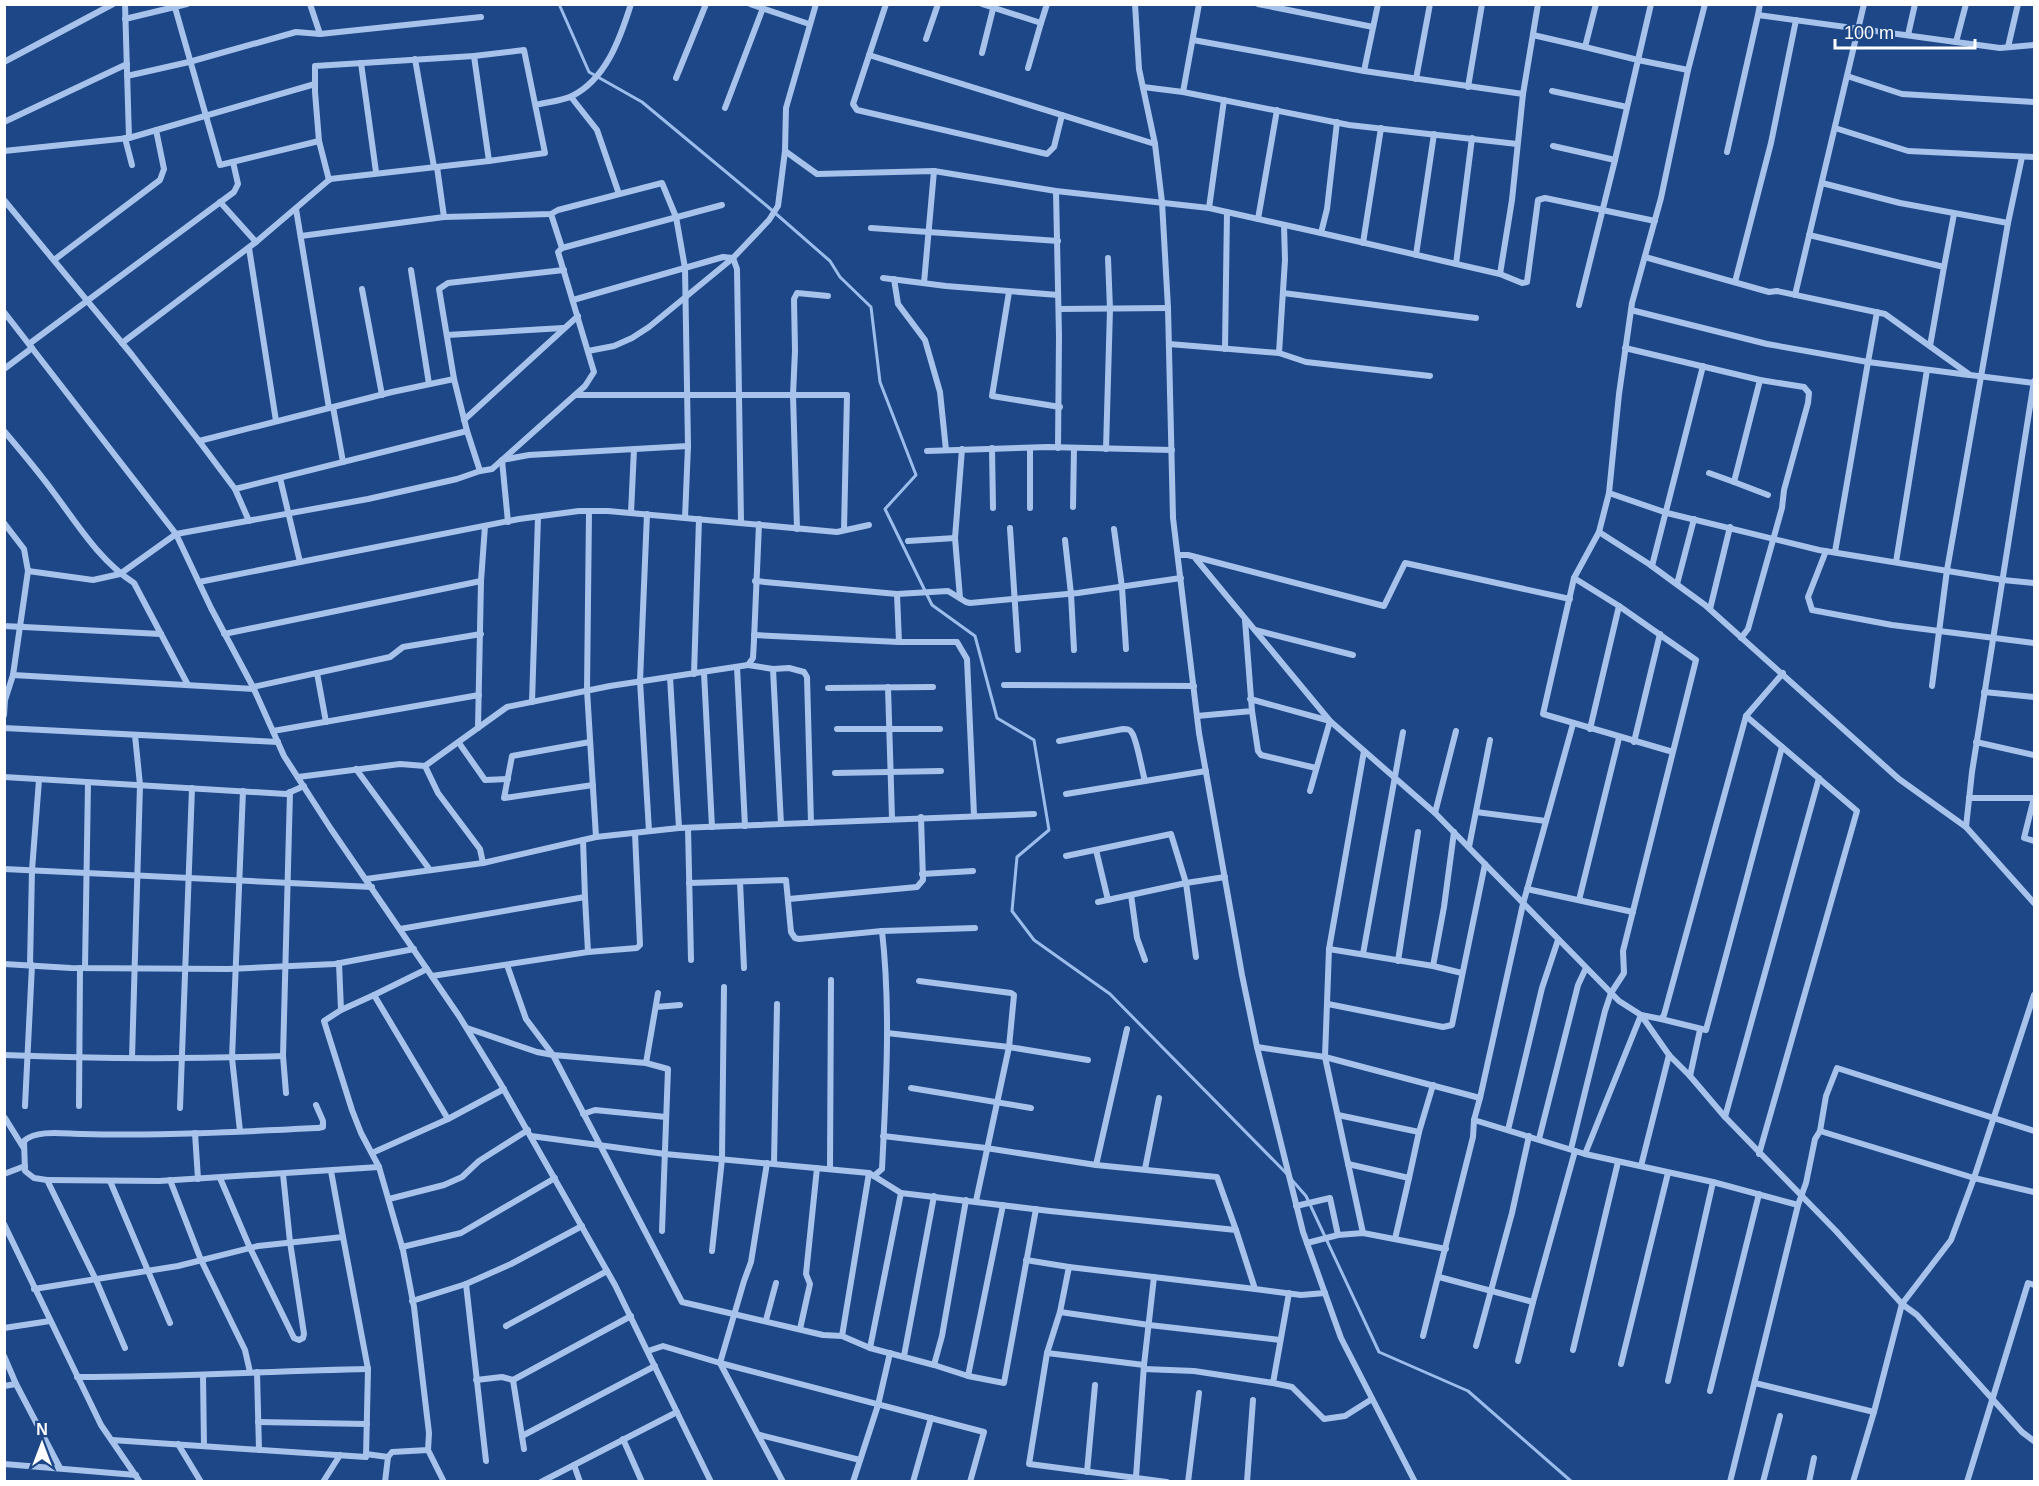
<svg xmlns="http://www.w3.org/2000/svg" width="2039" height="1486" font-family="Arial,sans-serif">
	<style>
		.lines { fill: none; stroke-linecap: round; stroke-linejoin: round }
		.stream { stroke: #9abdec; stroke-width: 3 }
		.minor { stroke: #a7c3eb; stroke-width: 6 }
	</style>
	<rect width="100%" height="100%" fill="#1e4787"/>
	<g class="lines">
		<!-- stream -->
		<g class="stream">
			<path d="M559,4L589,72L642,102L767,206L830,261L840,277L871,307L880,382L916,475L885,509L932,605L975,636L997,718L1034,740L1049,830L1017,857L1012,911L1034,940L1110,994L1287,1174"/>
			<path d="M1291,1179L1306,1196L1379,1352L1468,1391L1572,1482"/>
		</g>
		<!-- minor -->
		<g class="minor">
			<path d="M174,4L220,165L319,141L315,92V66L474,56L524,50L545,153L489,161"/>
			<path d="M310,4L320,34"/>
			<path d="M750,4L809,24"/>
			<path d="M816,4L786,108L785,151L817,174L934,171L1056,191L1209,208L1321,233L1327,209L1337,122"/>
			<path d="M886,4L853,104L857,110L1047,154L1054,147L1062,115"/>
			<path d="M982,4L1041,23L1047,4"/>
			<path d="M1135,4L1139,69L1155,144L1162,202L1168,308L1173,518L1199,733L1242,975L1257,1047L1303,1232L1341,1338L1415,1482"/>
			<path d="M1258,4L1373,27"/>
			<path d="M1651,4L1638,60L1688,70L1705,4"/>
			<path d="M1758,15L1760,4"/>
			<path d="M125,19L187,4"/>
			<path d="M1533,35L1585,47"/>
			<path d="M1908,35L1915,4"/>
			<path d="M926,39L938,4"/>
			<path d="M1193,40L1364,71L1378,4"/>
			<path d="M1956,42L1966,4"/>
			<path d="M2008,47L2018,4"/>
			<path d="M982,53L994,5"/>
			<path d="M869,55L1155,144"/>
			<path d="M415,59L434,167"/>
			<path d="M4,62L113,4"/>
			<path d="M361,63L376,172"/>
			<path d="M1028,68L1041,23"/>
			<path d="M1364,71L1523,94"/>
			<path d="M127,76L189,62L296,32L320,34L481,17"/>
			<path d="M1847,76L1902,94L2034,102"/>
			<path d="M676,78L706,4"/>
			<path d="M1416,79L1430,4"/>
			<path d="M1143,87L1183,92L1199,4"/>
			<path d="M1468,87L1482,4"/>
			<path d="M1552,91L1627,107"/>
			<path d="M1183,92L1349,125L1517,144"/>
			<path d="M571,97L597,130L619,194"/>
			<path d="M536,105C547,102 562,101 572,96C606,79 620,39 631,4"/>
			<path d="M725,108L763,8"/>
			<path d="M4,122L127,64"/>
			<path d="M1835,128L1908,151L2034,157"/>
			<path d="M125,138L132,165"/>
			<path d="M129,138L315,84"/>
			<path d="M319,141L329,180"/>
			<path d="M1553,146L1615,160"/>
			<path d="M4,151L129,138L125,4"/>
			<path d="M1727,152L1758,15L2000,48L2034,45"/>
			<path d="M1822,183L1900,203L2008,223"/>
			<path d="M1056,191L1059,336L1058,448"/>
			<path d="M4,200L132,355L199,441L392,392L454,379"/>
			<path d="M220,202L256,242"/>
			<path d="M1209,208L1224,100"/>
			<path d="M296,209L329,408"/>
			<path d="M551,214L562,248"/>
			<path d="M444,217L551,214L558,210L662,183L676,217L685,268L688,446L529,455L502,460L508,522"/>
			<path d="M1258,219L1277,110"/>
			<path d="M871,228L1058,241"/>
			<path d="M1321,233L1500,274L1512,200L1523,94L1538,4"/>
			<path d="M1809,235L1944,267L1930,346"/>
			<path d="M301,236L444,217L437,167"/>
			<path d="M1363,243L1381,128"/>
			<path d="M249,248L276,421"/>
			<path d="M1416,255L1434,134"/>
			<path d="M1645,257L1769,292L1777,291L1885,314L1970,375L2034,383"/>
			<path d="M54,260L160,180L164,169L156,130"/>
			<path d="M1456,264L1472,138"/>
			<path d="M1944,267L1954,214"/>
			<path d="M411,270L429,384"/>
			<path d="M1500,274L1522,283L1527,282L1538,200L1545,198L1655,221"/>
			<path d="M883,278L946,286L1058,295"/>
			<path d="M894,279L898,304L925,340L940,392L946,450"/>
			<path d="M1735,282L1771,143L1796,20"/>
			<path d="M924,283L934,171"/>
			<path d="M362,289L382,395"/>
			<path d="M1009,292L992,396L1060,407"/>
			<path d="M1283,293L1476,318"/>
			<path d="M1795,295L1864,4"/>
			<path d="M573,300L723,257L733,258L737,269L741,522"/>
			<path d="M1579,305L1615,160L1638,60L1585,47L1596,4"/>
			<path d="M1059,309L1168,308"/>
			<path d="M1631,310L1767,344L1868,362L1835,552"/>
			<path d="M4,312L176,534L211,608L253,687L284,756L331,829L459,1016L499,1081L615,1285L711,1482"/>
			<path d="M1877,312L1868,362L1969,375"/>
			<path d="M447,335L563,328"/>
			<path d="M122,343L256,242L330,179L489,161L474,56"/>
			<path d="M29,344L234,192L238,184L233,162"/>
			<path d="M1169,344L1279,353L1285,260L1284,225"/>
			<path d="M1625,348L1760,380L1804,387L1809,393L1808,403L1784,490L1782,508L1748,629L1741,638"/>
			<path d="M1225,349L1227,212"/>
			<path d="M588,351L614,346L632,338L649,327L733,258L769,220L778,206L785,151"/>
			<path d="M1279,353L1306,362L1430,376"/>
			<path d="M4,369L32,348"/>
			<path d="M1760,380L1734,482L1768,495"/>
			<path d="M2034,381L1972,772L1966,827L2034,903"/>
			<path d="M576,395H847L844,530"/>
			<path d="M333,407L343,462"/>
			<path d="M464,420L578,316"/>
			<path d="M4,431C21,451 38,471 54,493C78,525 99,560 134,583L188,685"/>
			<path d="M467,431L480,471L492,469L585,386L594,372L558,252L562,248L722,205"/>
			<path d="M199,441L235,489L467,431L454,379L439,289L448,283L564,270"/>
			<path d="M992,448L993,508"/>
			<path d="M1030,448V508"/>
			<path d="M1106,449L1110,309L1108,258"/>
			<path d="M927,451L1048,447L1172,450"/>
			<path d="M1709,473L1734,482"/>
			<path d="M280,478L300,562"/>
			<path d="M235,489L249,521"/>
			<path d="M1609,493L1667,513L1819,550L2003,580L2034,583"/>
			<path d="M1073,507L1074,448"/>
			<path d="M589,511L587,690L596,837"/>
			<path d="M631,513L634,449"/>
			<path d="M647,514L640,681L649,831"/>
			<path d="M685,518L688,446"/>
			<path d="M4,523L24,549L28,571L13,675L5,700L4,715"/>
			<path d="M1010,528L1018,650"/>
			<path d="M797,529L793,395L795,351L794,299L797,293L828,296"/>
			<path d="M1114,529L1122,587L1126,649"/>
			<path d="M1599,532L1649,564L1705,605L1899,779L1966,827"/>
			<path d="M1065,540L1071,594L1074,650"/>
			<path d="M908,541L955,538"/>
			<path d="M1826,551L1808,597L1812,610L1892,625L2034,643"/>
			<path d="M1178,555H1188L1384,606L1405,563L1570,599"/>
			<path d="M1196,559L1330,721L1310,791"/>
			<path d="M1896,562L1927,370"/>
			<path d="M1652,566L1703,366"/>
			<path d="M28,571L93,580L120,574L176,534L368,499L457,479L480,471"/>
			<path d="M1574,578L1599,532L1609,493L1619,394L1632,303L1661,198L1688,70"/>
			<path d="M755,581L897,594L948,591L966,602L970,603L1078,593L1181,578"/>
			<path d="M199,582L519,519L579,511H608L837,532L869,525"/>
			<path d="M1677,584L1694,519"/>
			<path d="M960,598L955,538L962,449"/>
			<path d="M1710,609L1730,527"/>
			<path d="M4,626L161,634"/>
			<path d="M1255,630L1353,655"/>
			<path d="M224,634L481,581"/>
			<path d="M754,635L899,642L897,594"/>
			<path d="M899,642H957L967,659L974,815"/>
			<path d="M748,665L773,669L781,824"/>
			<path d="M737,667L745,826"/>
			<path d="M773,669L789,668L804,672L807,677L811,823"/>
			<path d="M317,673L326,722"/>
			<path d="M704,673L712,827"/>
			<path d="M694,674L699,519"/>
			<path d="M13,675L254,689"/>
			<path d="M670,677L679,828"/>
			<path d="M1004,685L1194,686"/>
			<path d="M1932,686L1947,570L2008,223L2022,157"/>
			<path d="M253,687L390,657L403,647L481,634"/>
			<path d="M888,687L892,818"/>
			<path d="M828,688L933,687"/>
			<path d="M1984,692L2034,697"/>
			<path d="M1250,699L1330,721L1435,813L1619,1001L1641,1015L1661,1019L1664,1015L1746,716L1783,673"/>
			<path d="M532,702L538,517"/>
			<path d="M1252,711L1258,751L1261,755L1316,768"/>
			<path d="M1197,716L1252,711L1245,620"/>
			<path d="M1746,716L1857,811L1759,1154"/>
			<path d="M4,728L278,742"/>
			<path d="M478,728L481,581L485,526"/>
			<path d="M837,729H940"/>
			<path d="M1590,729L1619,606"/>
			<path d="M273,731L479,695"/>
			<path d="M1059,741L1123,729C1127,729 1130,729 1132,733C1137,740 1142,771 1145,781"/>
			<path d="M590,742L512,756L504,798L593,785"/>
			<path d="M1634,742L1660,634"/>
			<path d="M1976,742L2034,755"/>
			<path d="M459,743L485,780L508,779"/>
			<path d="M425,766L438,793L480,849L483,863"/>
			<path d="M356,769L430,870"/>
			<path d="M835,773L941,771"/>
			<path d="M4,777L286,794L304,786"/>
			<path d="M298,777L400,764L425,766L507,707L610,686L748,665L753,658L754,640L759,524"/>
			<path d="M1066,794L1206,771"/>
			<path d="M1969,798H2034"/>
			<path d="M2034,798L2024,838L2034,841"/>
			<path d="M1476,812L1546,821"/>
			<path d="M1435,813L1456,731"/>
			<path d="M688,828L691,960"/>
			<path d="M1469,847L1490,740"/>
			<path d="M1096,850L1108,900"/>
			<path d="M1066,856L1171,834L1186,883L1225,877"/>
			<path d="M4,869L372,887"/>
			<path d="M922,874L973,871"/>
			<path d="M366,879L483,863L596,837L679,828L1034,814"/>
			<path d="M740,882L744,968"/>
			<path d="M689,883L786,880L791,932L795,938L799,939L882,931L975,928"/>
			<path d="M1527,889L1633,912"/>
			<path d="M1131,895L1137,938L1145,960"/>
			<path d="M789,899L917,887L923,880L921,817"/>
			<path d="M1579,900L1619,738"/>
			<path d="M1098,902L1186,883L1196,957"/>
			<path d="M400,929L585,897L583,840"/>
			<path d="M1329,949L1433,966L1444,907L1454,832"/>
			<path d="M588,952L637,948L640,945L635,833"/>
			<path d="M1363,954L1403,732"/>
			<path d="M1398,961L1418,832"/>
			<path d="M339,963L341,1010L324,1021L352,1110L361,1133L379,1167L403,1250L414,1307L429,1433L428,1450L392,1452L388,1457"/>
			<path d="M4,964L71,968L228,969L335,964L414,949"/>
			<path d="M30,965L32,870L39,780"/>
			<path d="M507,965L526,1019L553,1055L646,1063L668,1069L662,1231"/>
			<path d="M1433,966L1462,973"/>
			<path d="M85,968L88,783"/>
			<path d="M427,969L374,995L448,1119L504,1089"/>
			<path d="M432,976L588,952L585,897"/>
			<path d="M919,981L1011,993L1014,995L1009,1047L976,1201"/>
			<path d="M1328,1004L1443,1027L1452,1025L1485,864"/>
			<path d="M656,1007L680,1005"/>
			<path d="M341,1010L374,995"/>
			<path d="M1661,1019L1706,1030L1782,747"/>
			<path d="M467,1028L537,1052L553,1055L682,1302L823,1335L842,1336L870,1348L934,1365L968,1376L1004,1383L1036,1209"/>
			<path d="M887,1033L1009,1047L1088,1060"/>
			<path d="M1257,1047L1325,1057L1480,1098L1474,1120L1585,1154L1713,1182L1798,1205"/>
			<path d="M4,1055C97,1059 190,1059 283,1056"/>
			<path d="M132,1058L140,785L135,735"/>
			<path d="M646,1063L658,993"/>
			<path d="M1690,1076L1700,1030"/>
			<path d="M911,1088L1031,1108"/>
			<path d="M286,1093L283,1056L290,792"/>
			<path d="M1480,1098L1523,904L1573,724"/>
			<path d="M25,1106L32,965"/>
			<path d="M79,1106L80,968"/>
			<path d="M180,1108L192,788"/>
			<path d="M583,1114L595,1110L666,1117"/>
			<path d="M1338,1115L1419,1132L1409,1178L1348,1164"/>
			<path d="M1725,1117L1819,778"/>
			<path d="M5,1118L23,1147"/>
			<path d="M1508,1130L1542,988L1558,940"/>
			<path d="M240,1131L232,1058L243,791"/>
			<path d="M1820,1131L1974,1178L2034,1192"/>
			<path d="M1419,1132L1433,1085"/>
			<path d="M195,1133L198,1179"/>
			<path d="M531,1136L665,1154L869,1173L901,1193L1050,1211L1236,1230L1255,1289L1301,1295L1325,1293"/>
			<path d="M883,1136L986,1148L1096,1165L1217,1177L1236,1230"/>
			<path d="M1539,1139L1578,985L1586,968"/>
			<path d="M1571,1149L1605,1011L1611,993L1624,973L1623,951L1686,700L1696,660L1619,606L1574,578L1543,714L1673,752"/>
			<path d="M372,1153L448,1119"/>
			<path d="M1585,1154L1641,1015L1669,1055L1690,1076L1725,1117L1836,1231L1902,1304L1917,1315L2022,1432L2034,1441"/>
			<path d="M774,1164L777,1004"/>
			<path d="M1096,1165L1127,1029"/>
			<path d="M1641,1166L1669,1055"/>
			<path d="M830,1169L831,980"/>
			<path d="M1145,1169L1159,1098"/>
			<path d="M4,1174L25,1166"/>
			<path d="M874,1176L882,1169C886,1090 891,1010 882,931"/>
			<path d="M220,1178L250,1248L294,1338L299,1340L303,1338L304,1334L290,1242L283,1174"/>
			<path d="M47,1180L159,1181L379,1167"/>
			<path d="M170,1180L201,1260L245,1350L250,1372"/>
			<path d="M110,1181L170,1323"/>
			<path d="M389,1199L444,1185L462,1177L479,1161L528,1130"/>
			<path d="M1296,1206L1330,1198L1338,1235L1363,1233L1446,1249"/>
			<path d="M4,1224L101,1425L140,1482"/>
			<path d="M1363,1233L1325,1057L1329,949L1364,751"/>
			<path d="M1395,1239L1409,1178"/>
			<path d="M1307,1243L1338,1235"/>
			<path d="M402,1247L461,1233L555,1178"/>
			<path d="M712,1251L722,1159L724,987"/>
			<path d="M1026,1260L1069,1267"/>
			<path d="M1439,1277L1533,1302L1518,1361"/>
			<path d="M466,1284L486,1461"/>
			<path d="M34,1289L178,1266L258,1246L343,1237L331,1171"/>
			<path d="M412,1301L466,1284L511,1264L582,1226"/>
			<path d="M1533,1302L1575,1151"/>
			<path d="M1060,1312L1149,1325L1280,1340"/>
			<path d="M766,1320L776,1283"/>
			<path d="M506,1326L607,1271"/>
			<path d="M4,1328L50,1321"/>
			<path d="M800,1329L810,1284L806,1274L817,1168"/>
			<path d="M842,1336L869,1173"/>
			<path d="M1423,1336L1473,1137L1474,1120"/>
			<path d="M1476,1346L1512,1213L1529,1136"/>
			<path d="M125,1348L96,1280L47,1180L34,1178L25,1171L24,1141C37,1129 66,1134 82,1134C161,1136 239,1132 318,1128L323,1127V1121L316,1105"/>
			<path d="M870,1348L901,1193"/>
			<path d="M1573,1350L1618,1162"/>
			<path d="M648,1351L663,1346L720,1363L744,1281L751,1262L767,1163"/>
			<path d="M1047,1353L1144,1365"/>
			<path d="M4,1356L16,1384L60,1468"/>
			<path d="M904,1356L934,1196"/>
			<path d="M720,1363L984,1432L970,1482"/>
			<path d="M720,1363L783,1482"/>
			<path d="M1621,1364L1668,1173"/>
			<path d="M934,1365L942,1336L966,1200"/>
			<path d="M1144,1369L1194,1371L1273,1383L1289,1293"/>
			<path d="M257,1372L259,1450"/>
			<path d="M203,1375L204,1446"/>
			<path d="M968,1376L1003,1205"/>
			<path d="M77,1377C174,1377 271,1371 368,1369"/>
			<path d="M476,1380L502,1377L513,1380"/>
			<path d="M1668,1381L1713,1182"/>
			<path d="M1273,1383L1292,1387L1324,1419L1345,1416L1372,1399"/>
			<path d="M1755,1383L1874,1412"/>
			<path d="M4,1386L16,1384"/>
			<path d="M1710,1391L1759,1194"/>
			<path d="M258,1422L367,1424"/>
			<path d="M760,1435L860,1460"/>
			<path d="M522,1436L655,1366"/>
			<path d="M623,1439L642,1482"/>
			<path d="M112,1440L366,1457L368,1369L343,1237"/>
			<path d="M178,1444L201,1482"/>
			<path d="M524,1449L513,1380L631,1316"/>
			<path d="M428,1450L444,1482"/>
			<path d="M366,1454L388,1457L385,1482"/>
			<path d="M4,1464L136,1475"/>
			<path d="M574,1465L580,1482"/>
			<path d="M1087,1472L1095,1385"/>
			<path d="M1136,1477L1144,1365L1154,1277"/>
			<path d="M323,1482L340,1455"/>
			<path d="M541,1482L677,1412"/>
			<path d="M853,1482L878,1405L890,1353"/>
			<path d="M913,1482L931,1418"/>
			<path d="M1167,1482L1029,1464L1047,1353L1060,1312L1069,1267L1255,1289"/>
			<path d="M1188,1482L1199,1393"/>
			<path d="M1247,1482L1253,1400"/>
			<path d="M1730,1482L1798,1205L1806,1183L1815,1139L1820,1131L1826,1096L1837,1068L2034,1131"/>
			<path d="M1763,1482L1780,1416"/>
			<path d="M1809,1482L1814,1458"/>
			<path d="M1853,1482L1874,1412L1902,1304L1951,1240L1974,1178L2034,995"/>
			<path d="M1967,1482L2028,1283L2034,1285"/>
		</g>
	</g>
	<!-- border -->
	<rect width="2039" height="1486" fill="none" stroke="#ffffff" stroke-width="12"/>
	<!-- north arrow -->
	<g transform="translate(42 1444)" stroke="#1e4787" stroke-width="4.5" paint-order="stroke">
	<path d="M0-4.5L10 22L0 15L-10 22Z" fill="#ffffff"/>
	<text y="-9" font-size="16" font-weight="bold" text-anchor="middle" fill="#ffffff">N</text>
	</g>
	<!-- scale -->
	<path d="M1835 39v9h140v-9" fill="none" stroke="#ffffff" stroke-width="3"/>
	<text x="1844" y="39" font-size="18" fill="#ffffff" stroke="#1e4787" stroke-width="4.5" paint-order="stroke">100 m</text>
</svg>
